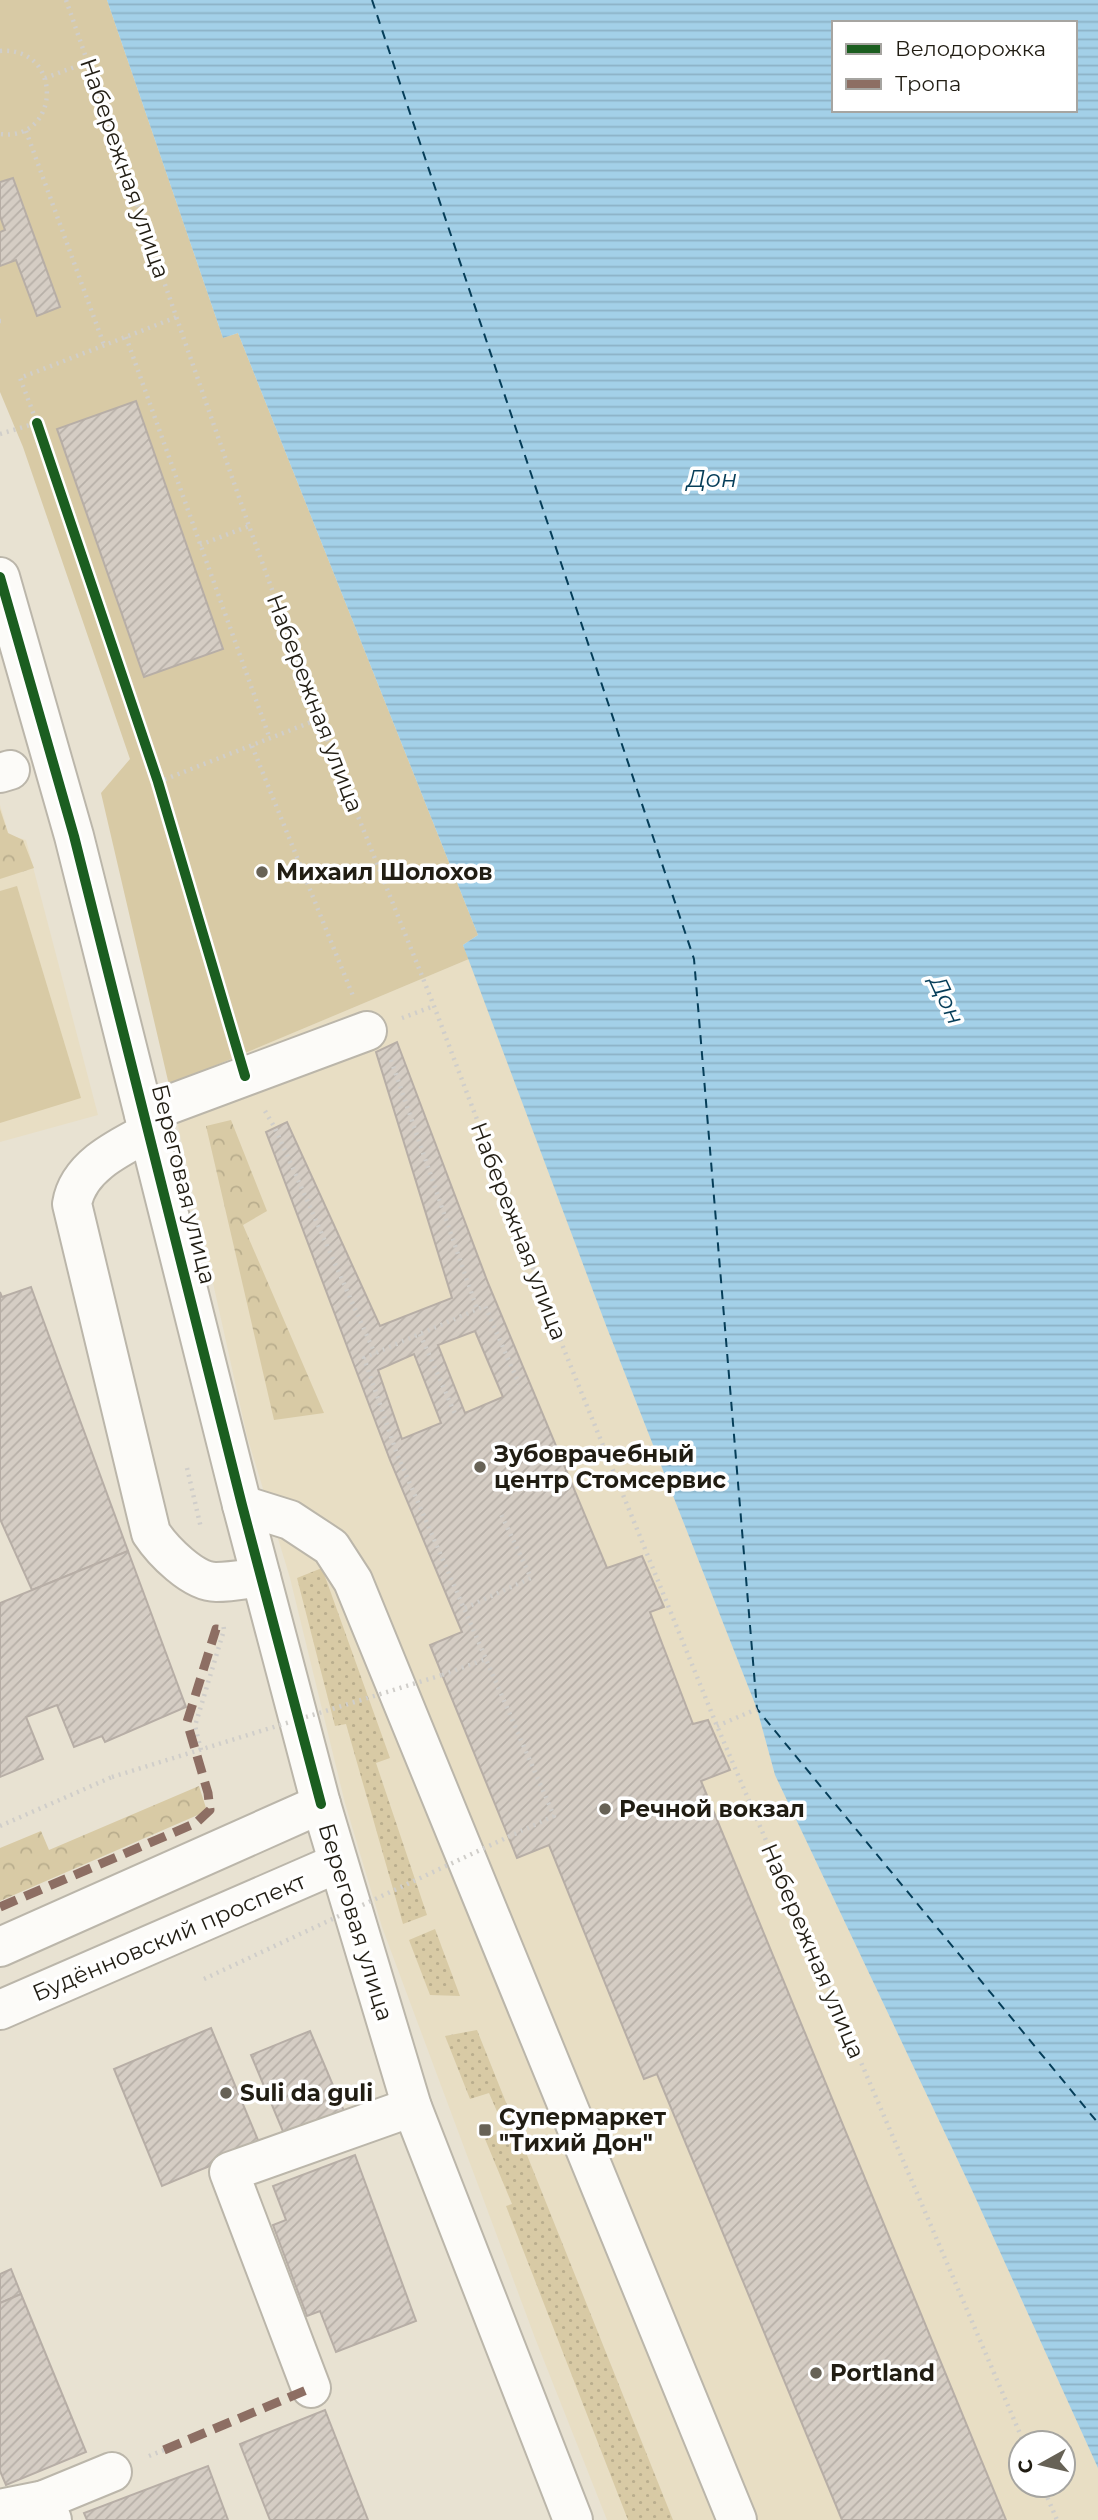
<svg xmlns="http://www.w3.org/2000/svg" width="1098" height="2520" font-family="Montserrat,sans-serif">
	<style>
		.built { fill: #e8dec4; fill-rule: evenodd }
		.grass { fill: url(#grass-dots) }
		.forest { fill: url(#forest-crowns) }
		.park { fill: #d8caa5 }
		.water { fill: url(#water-rules); fill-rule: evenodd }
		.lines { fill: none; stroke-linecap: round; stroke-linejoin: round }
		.ferry { stroke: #063e59; stroke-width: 2; stroke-dasharray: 9 7; stroke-linecap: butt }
		.building { fill: url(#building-hatch); stroke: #b7aea6; stroke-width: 2; fill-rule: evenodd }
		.minor-casing { stroke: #bbb6aa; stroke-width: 42 }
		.major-casing { stroke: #bbb6aa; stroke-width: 42 }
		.path { stroke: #d0ceca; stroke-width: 4.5; stroke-dasharray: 2 5; stroke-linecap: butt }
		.minor { stroke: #fcfbf8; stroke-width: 38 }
		.major { stroke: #fcfbf8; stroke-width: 38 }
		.path-bridge { stroke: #d0ceca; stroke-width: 4.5; stroke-dasharray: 2 5; stroke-linecap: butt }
		.quiet { stroke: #8d6e63; stroke-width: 9; stroke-dasharray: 18 9; stroke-linecap: butt }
		.cycleway-casing { stroke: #fff; stroke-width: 15 }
		.cycleway { stroke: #1b5e20; stroke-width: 10 }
		.poi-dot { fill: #676256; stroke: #fff; stroke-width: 2.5 }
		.labels { text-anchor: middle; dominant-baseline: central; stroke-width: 7; stroke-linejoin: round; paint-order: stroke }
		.street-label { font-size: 23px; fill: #211d13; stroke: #fff }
		.poi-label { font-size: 23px; font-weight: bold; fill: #211d13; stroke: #fff; text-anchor: start }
		.water-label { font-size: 24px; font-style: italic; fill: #063e59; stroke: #fff }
	</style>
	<defs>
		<pattern id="grass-dots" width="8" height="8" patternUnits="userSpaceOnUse" patternTransform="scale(1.75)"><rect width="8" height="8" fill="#d8caa5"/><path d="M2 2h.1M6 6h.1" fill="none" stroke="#b9ad8d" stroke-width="1.8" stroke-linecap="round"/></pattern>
		<pattern id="forest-crowns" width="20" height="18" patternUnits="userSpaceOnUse" patternTransform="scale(1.75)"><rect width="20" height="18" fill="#d8caa5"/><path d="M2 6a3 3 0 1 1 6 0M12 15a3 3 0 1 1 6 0" fill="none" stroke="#b9ad8d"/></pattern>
		<pattern id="water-rules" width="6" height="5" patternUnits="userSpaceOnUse" patternTransform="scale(1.75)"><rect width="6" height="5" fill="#a3d0e8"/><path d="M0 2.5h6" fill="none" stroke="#8cb2c6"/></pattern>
		<pattern id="building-hatch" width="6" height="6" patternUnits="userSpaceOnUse" patternTransform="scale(1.75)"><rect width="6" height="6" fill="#d5cdc4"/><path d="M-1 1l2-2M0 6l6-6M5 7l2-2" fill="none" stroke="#b7b0a8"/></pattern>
	</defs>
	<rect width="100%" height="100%" fill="#e8e2d2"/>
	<!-- built -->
	<g class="built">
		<path d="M0,805L9,835L26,840L98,1115L0,1142Z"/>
		<path d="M469,959L607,1328L757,1709L775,1775L971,2188L1098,2468V2520H607L535,2338L382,1927L345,1803L290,1578L247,1436L169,1085ZM1021,2443H1063V2485H1021Z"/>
	</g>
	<!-- grass -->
	<g class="grass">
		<path d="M322,1568L390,1758L376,1763L427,1915L403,1924L346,1724L335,1726L297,1578Z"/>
		<path d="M435,1929L460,1996L430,1995L409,1940Z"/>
		<path d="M477,2030L673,2520H628L506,2206L512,2204L485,2139L505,2130L489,2093L470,2099L445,2036Z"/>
	</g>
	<!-- forest -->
	<g class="forest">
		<path d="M0,809L8,833L23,840L34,868L0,879Z"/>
		<path d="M231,1120L267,1211L243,1225L324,1413L274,1420L206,1126Z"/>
		<path d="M199,1786L207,1811L0,1901V1848L41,1831L49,1850Z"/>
	</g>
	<!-- park -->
	<g class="park">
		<path d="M0,0H107L223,338L238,333L478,935L463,945L469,959L169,1085L101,793L130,759L23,447L0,392Z"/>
		<path d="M17,886L81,1098L0,1123V891Z"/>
	</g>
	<!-- water -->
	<path class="water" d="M107,0H1098V2468L971,2188L775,1775L757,1709L607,1328L463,945L478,935L238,333L223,338ZM834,23H1075V110H834Z"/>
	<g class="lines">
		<!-- ferry -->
		<path class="ferry" d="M372,0L694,959L757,1709L1098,2123"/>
	</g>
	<!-- building -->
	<g class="building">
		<path d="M13,178L60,307L37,316L16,260L0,266V232L5,230L0,216V182Z"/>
		<path d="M136,401L223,649L144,677L57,429Z"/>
		<path d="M397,1042L488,1283L607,1568L642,1556L664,1607L650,1612L693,1724L708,1720L730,1770L701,1781L1006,2520H842L657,2074L644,2079L549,1845L517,1858L430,1645L462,1632L390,1460L266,1132L287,1122L380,1326L452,1298L376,1052ZM475,1331L503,1397L465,1413L438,1345ZM414,1354L441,1423L402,1439L378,1370Z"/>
		<path d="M31,1287L128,1551L32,1590L0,1519V1292L2,1297Z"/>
		<path d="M128,1551L186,1707L105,1742L102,1736L74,1747L57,1705L26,1717L43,1759L0,1777V1603Z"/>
		<path d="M211,2028L260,2145L162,2186L114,2069Z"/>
		<path d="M310,2031L346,2116L287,2141L251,2055Z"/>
		<path d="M355,2155L416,2321L336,2352L320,2311L307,2316L273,2225L286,2220L273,2186Z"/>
		<path d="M11,2269L21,2294L0,2303V2274Z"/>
		<path d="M21,2294L86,2452L6,2485L0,2471V2303Z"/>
		<path d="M325,2410L368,2520H270L240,2444Z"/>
		<path d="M208,2466L228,2520H87L84,2513Z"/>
	</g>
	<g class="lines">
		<defs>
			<g id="minor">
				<path d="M0,577L74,836L242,1505L321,1804"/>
				<path d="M0,773L10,770"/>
				<path d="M144,1114L367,1031"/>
				<path d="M149,1132C118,1148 78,1167 72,1204L151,1533C163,1551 193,1582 216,1582C231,1582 246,1579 261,1577"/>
				<path d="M242,1505L290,1520L331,1547L353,1581L737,2520"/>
				<path d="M311,2388L229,2172L412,2107"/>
				<path d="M0,2509L44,2500"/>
				<path d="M52,2520L44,2500L112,2472"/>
			</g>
			<g id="major">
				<path d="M0,1947L321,1804L412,2107L573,2520"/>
				<path d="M0,2010L338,1863"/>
			</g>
		</defs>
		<!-- minor casing -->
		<use href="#minor" class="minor-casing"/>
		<!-- major casing -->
		<use href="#major" class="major-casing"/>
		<!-- path -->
		<g class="path">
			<path d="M66,0L249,526L319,719L434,1006L565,1352L717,1726L1024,2443"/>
			<path d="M0,51C64,46 61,142 0,134"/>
			<path d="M45,78L88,62"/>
			<path d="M26,131L104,345"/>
			<path d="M0,321H1"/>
			<path d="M126,337L270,739"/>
			<path d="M0,434L37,423L20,378L177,317"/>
			<path d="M200,545L249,526"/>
			<path d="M252,746L353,996"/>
			<path d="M158,782L319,719"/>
			<path d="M402,1018L434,1006"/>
			<path d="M391,1060L477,1309"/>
			<path d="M265,1111L275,1128L375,1354"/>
			<path d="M420,1334L456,1416"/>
			<path d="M187,1468L201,1528"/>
			<path d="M465,1608L531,1578L500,1512"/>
			<path d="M442,1675L486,1659"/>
			<path d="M717,1726L757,1709"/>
			<path d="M201,1750L195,1726L224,1630L223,1622"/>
			<path d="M0,1826L112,1777"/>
			<path d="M508,1837L554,1816L397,1454L364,1358L485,1306L519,1384"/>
			<path d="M149,2456L164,2450"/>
			<path d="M1042,2485L1057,2520"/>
		</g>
		<!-- minor -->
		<use href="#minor" class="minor"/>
		<!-- major -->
		<use href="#major" class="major"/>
		<!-- path-bridge -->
		<g class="path-bridge">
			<path d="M112,1777L442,1675"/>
			<path d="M204,1979L508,1837"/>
		</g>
		<!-- quiet -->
		<g class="quiet">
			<path d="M0,1907L196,1823L210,1810L208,1793L187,1722L216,1629L224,1630"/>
			<path d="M164,2450L311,2388"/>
		</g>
		<defs>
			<g id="cycleway">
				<path d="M37,423L158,782L245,1076"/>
				<path d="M0,577L74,836L242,1505L321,1804"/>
			</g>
		</defs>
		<!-- cycleway casing -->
		<use href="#cycleway" class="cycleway-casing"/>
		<!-- cycleway -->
		<use href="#cycleway" class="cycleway"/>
	</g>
	<!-- markers -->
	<g class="poi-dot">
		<circle cx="262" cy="872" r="7"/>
		<circle cx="480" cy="1467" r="7"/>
		<circle cx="605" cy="1809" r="7"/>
		<circle cx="226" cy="2093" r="7"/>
		<rect x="478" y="2123" width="14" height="14" rx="3.5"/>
		<circle cx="816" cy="2373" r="7"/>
	</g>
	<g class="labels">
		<!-- street labels -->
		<g class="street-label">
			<text transform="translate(125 168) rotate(71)">Набережная улица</text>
			<text transform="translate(315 703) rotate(69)">Набережная улица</text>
			<text transform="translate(184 1184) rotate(76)">Береговая улица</text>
			<text transform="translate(519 1231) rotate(69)">Набережная улица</text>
			<text transform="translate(356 1922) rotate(73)">Береговая улица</text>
			<text transform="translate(169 1937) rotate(-23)">Будённовский проспект</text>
			<text transform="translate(813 1951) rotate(67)">Набережная улица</text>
		</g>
		<!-- poi labels -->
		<g class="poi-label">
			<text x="276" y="872">Михаил Шолохов</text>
			<text x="494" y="1454">Зубоврачебный<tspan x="494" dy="26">центр Стомсервис</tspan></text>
			<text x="619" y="1809">Речной вокзал</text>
			<text x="240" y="2093">Suli da guli</text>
			<text x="499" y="2117">Супермаркет<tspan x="499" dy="26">"Тихий Дон"</tspan></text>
			<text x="830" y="2373">Portland</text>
		</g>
		<!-- water labels -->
		<g class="water-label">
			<text x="712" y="478">Дон</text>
			<text transform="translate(947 1000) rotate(65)">Дон</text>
		</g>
	</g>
	<!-- legend -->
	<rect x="832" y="21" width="245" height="91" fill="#ffffff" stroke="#a6a5a1" stroke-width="2"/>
	<rect x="846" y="44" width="35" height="10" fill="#1b5e20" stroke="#a6a5a1" stroke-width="2"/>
	<text x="895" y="56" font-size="21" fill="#211d13">Велодорожка</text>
	<rect x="846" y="79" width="35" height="10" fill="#8d6e63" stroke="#a6a5a1" stroke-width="2"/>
	<text x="895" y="91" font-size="21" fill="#211d13">Тропа</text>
	<!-- north arrow -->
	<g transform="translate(1042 2464) rotate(262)"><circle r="33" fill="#ffffff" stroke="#a6a5a1" stroke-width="2"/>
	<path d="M0-5L12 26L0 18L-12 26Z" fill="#676256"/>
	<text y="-10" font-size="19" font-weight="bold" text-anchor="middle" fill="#211d13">С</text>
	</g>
</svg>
